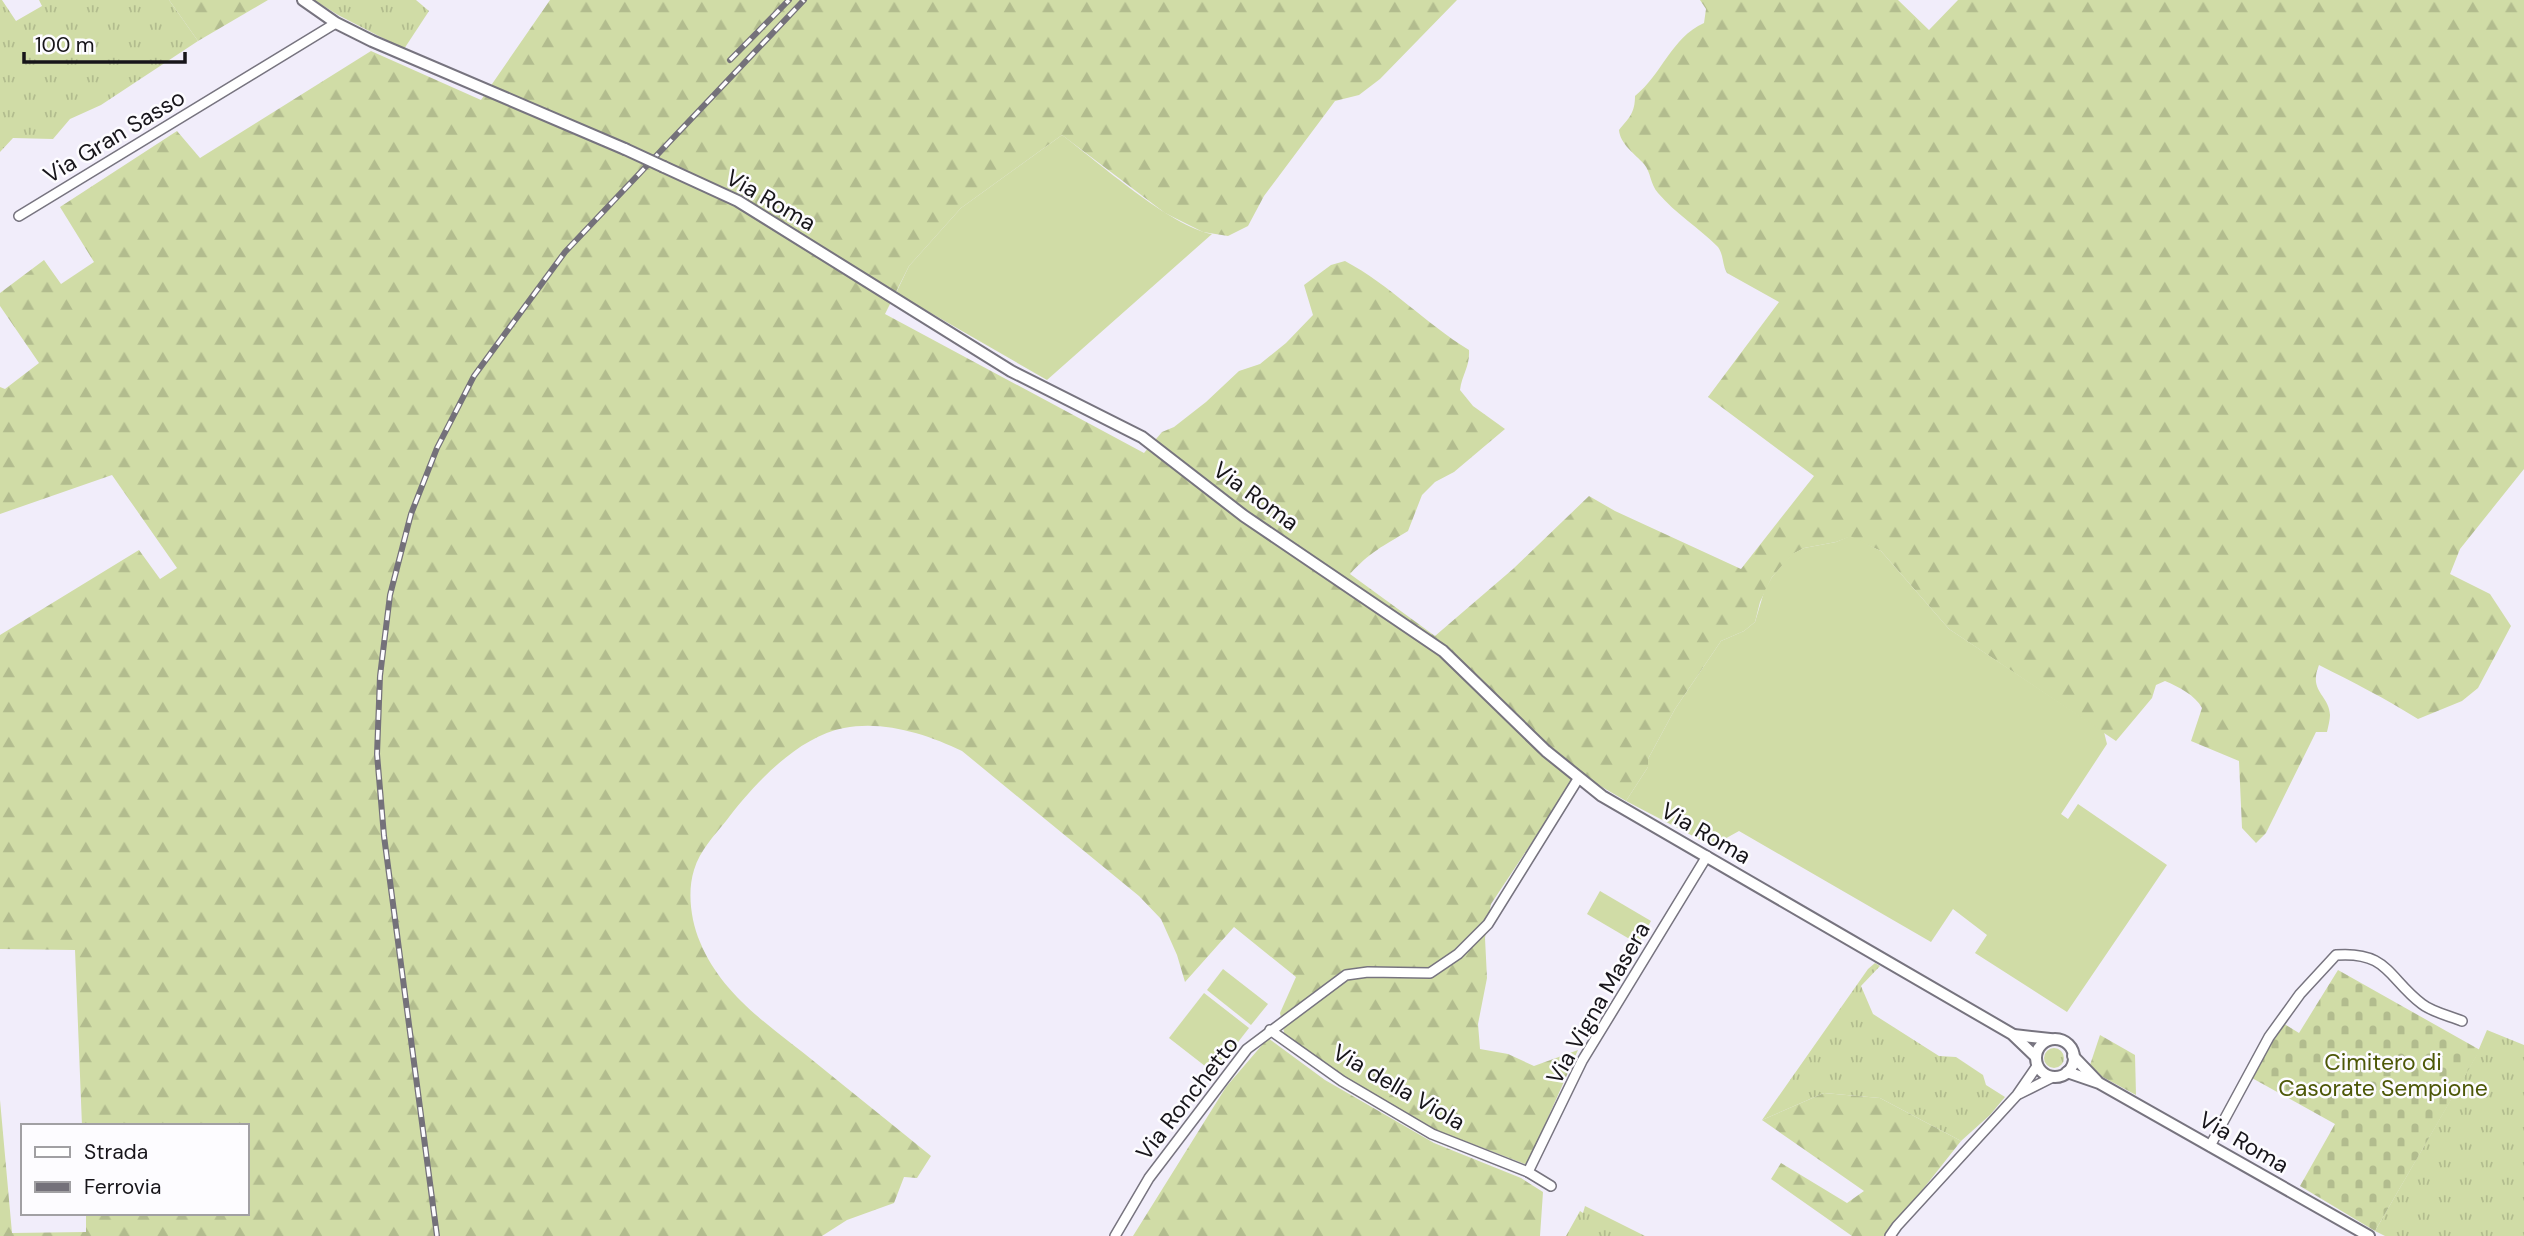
<svg xmlns="http://www.w3.org/2000/svg" width="2524" height="1236" font-family="'DM Sans',sans-serif">
	<style>
		.grass { fill: url(#grass-tufts) }
		.forest { fill: url(#forest-firs) }
		.cemetery { fill: url(#cemetery-stones) }
		.pitch { fill: #d0dca6 }
		.lines { fill: none; stroke-linecap: round; stroke-linejoin: round }
		.minor-casing { stroke: #77747f; stroke-width: 12 }
		.tertiary-casing { stroke: #77747f; stroke-width: 14 }
		.minor { stroke: #fff; stroke-width: 9 }
		.tertiary { stroke: #fff; stroke-width: 10 }
		.rail-casing { stroke: #74717a; stroke-width: 6 }
		.rail { stroke: #fdfcff; stroke-width: 3.5; stroke-dasharray: 10; stroke-linecap: butt }
		.tertiary-bridge-casing { stroke: #77747f; stroke-width: 14; stroke-linecap: butt }
		.tertiary-bridge { stroke: #fff; stroke-width: 10 }
		.labels { text-anchor: middle; dominant-baseline: central; stroke-width: 5; stroke-linejoin: round; paint-order: stroke }
		.street-label { font-size: 23px; fill: #17151a; stroke: #fdfcff }
		.park-label { font-size: 23px; fill: #4d5808; stroke: #fdfcff }
	</style>
	<defs>
		<pattern id="grass-tufts" width="24" height="20" patternUnits="userSpaceOnUse" patternTransform="scale(1.75)"><rect width="24" height="20" fill="#d0dca6"/><path d="M3 7l-1-3M5 7V3M7 7l1-3M15 17l-1-3M17 17v-4M19 17l1-3" fill="none" stroke="#b2bc8e"/></pattern>
		<pattern id="forest-firs" width="22" height="20" patternUnits="userSpaceOnUse" patternTransform="scale(1.75)"><rect width="22" height="20" fill="#d0dca6"/><path d="M5 1l3.5 6h-7zM16 11l3.5 6h-7z" fill="#b2bc8e"/></pattern>
		<pattern id="cemetery-stones" width="16" height="16" patternUnits="userSpaceOnUse" patternTransform="scale(1.75)"><rect width="16" height="16" fill="#d0dca6"/><path d="M2 7V4a2 2 0 0 1 4 0v3zM10 15v-3a2 2 0 0 1 4 0v3z" fill="#b2bc8e"/></pattern>
	</defs>
	<rect width="100%" height="100%" fill="#f1edfa"/>
	<!-- grass -->
	<g class="grass">
		<path d="M0,0H2L16,21L42,6L39,0H169L198,41L101,105L70,119L53,139L13,138L0,152Z"/>
		<path d="M314,0H416L429,11L404,49L338,15Z"/>
		<path d="M1875,963L1880,966L1861,986L1873,1014L1939,1056L1956,1057L1983,1075L1986,1085L2005,1097L1990,1115L1961,1141L1880,1098L1824,1093L1762,1120L1868,969Z"/>
		<path d="M2487,1030L2524,1045V1236H2385L2375,1231L2476,1056Z"/>
		<circle cx="2054" cy="1058" r="10"/>
		<path d="M1585,1206L1645,1236H1566L1580,1211L1583,1213Z"/>
	</g>
	<!-- forest -->
	<g class="forest">
		<path d="M169,0H268L198,41Z"/>
		<path d="M550,0H1457L1380,79L1359,95L1335,101L1264,196L1248,226L1228,236L1203,232L1165,213L1062,135L961,208L909,266L885,314L1144,453L1162,432L1174,427L1206,402L1239,371L1260,364L1286,343L1313,315L1304,285L1331,265L1345,261C1390,285 1425,323 1469,350C1470,367 1462,374 1460,390L1473,406L1505,429L1454,472L1435,482L1422,495L1408,531C1383,546 1370,552 1350,574L1435,636L1513,569L1589,496L1615,511L1741,569L1814,476L1708,397L1779,302L1727,273C1722,264 1724,256 1718,247C1699,228 1676,214 1658,193C1650,184 1651,172 1644,164C1635,154 1620,144 1619,130C1629,118 1635,113 1635,96C1663,73 1671,38 1704,23L1706,9L1700,0H1898L1929,30L1958,0H2524V469L2460,549L2450,574L2490,594L2511,626L2478,688L2462,701L2418,719C2386,699 2353,682 2319,665C2308,692 2329,694 2330,715C2330,720 2328,727 2327,732H2316L2266,833L2256,843L2242,828L2239,761L2191,741L2202,708C2195,695 2179,687 2165,681L2156,685L2152,698L2116,741L1949,629L1881,551L1849,537L1836,542L1804,548L1793,554L1772,577L1760,602L1755,622L1744,631L1721,641L1675,709L1648,759V767L1626,801L1578,773L1491,904L1485,938L1487,978L1478,1024L1480,1049L1508,1054L1534,1066L1578,1050L1527,1165L1436,1130L1344,1076L1285,1037L1280,1013L1296,977L1234,927L1185,982L1177,955L1161,919L1139,896L962,751C927,734 883,720 844,728C797,737 753,785 726,821C714,836 700,850 694,870C687,892 691,921 700,942C722,996 773,1028 816,1063C854,1094 893,1125 931,1156L917,1178L904,1177L894,1203L847,1220L822,1236H0V1100L12,1233L86,1232V1213H247V1126H82L75,950L0,949V635L139,550L160,579L177,568L112,475L0,514V387L5,389L39,363L0,306V293L44,260L61,284L94,262L60,207L177,131L200,158L371,51L481,100Z"/>
		<path d="M2100,1035L2135,1055L2136,1095L2097,1074L2090,1065Z"/>
		<path d="M1268,1038L1325,1080L1434,1143L1521,1178L1543,1192L1540,1236H1133L1226,1087Z"/>
		<path d="M1824,1093L1880,1098L1961,1141L1886,1236H1852L1771,1179L1781,1163L1847,1203L1864,1191L1762,1120Z"/>
	</g>
	<!-- cemetery -->
	<path class="cemetery" d="M2338,970L2480,1050L2375,1231L2300,1186L2335,1124L2252,1078L2283,1023L2299,1033Z"/>
	<!-- pitch -->
	<g class="pitch">
		<path d="M1062,135C1097,161 1171,227 1212,234L1047,380L896,293L909,266L961,208Z"/>
		<path d="M1850,536L1881,551L1949,629L2104,732L2107,744L2061,814L2068,819L2078,804L2167,865L2067,1012L1975,953L1987,935L1953,909L1931,942L1739,831L1712,846L1626,801L1648,767V759L1675,709L1721,641L1744,631L1755,622L1764,592L1772,577L1792,554L1804,548L1836,542Z"/>
		<path d="M1600,891L1651,921L1638,944L1587,914Z"/>
		<path d="M1223,969L1268,1004L1251,1025L1207,990Z"/>
		<path d="M1204,993L1249,1028L1214,1073L1169,1038Z"/>
	</g>
	<g class="lines">
		<defs>
			<g id="minor">
				<path d="M19,216L336,23"/>
				<path d="M1270,1030L1342,1081L1432,1134L1528,1172L1551,1186"/>
				<path d="M2019,1094L2053,1077"/>
				<path d="M2210,1146L2269,1037L2300,994L2336,955C2388,951 2388,978 2422,1004C2432,1012 2450,1016 2462,1021"/>
				<path d="M1528,1172L1582,1061L1707,856"/>
				<path d="M1115,1236L1149,1178L1247,1049L1346,975L1368,972L1430,973L1458,954L1488,924L1578,779"/>
				<path d="M1890,1236L1897,1226L2017,1095L2037,1066"/>
			</g>
			<g id="tertiary">
				<path d="M303,0L336,23L372,41L625,149"/>
				<path d="M664,167L738,201L1011,371L1142,437L1244,516L1443,651L1546,751L1602,796L2012,1034L2036,1057"/>
				<path d="M2014,1035L2050,1039"/>
				<circle cx="2055" cy="1058" r="19"/>
				<path d="M2073,1056L2097,1081"/>
				<path d="M2067,1072L2099,1083L2369,1236"/>
			</g>
		</defs>
		<!-- minor casing -->
		<use href="#minor" class="minor-casing"/>
		<!-- tertiary casing -->
		<use href="#tertiary" class="tertiary-casing"/>
		<!-- minor -->
		<use href="#minor" class="minor"/>
		<!-- tertiary -->
		<use href="#tertiary" class="tertiary"/>
		<defs>
			<g id="rail">
				<path d="M730,60L789,0"/>
				<path d="M437,1236L384,836L377,754L380,676L390,595L411,514L437,448L474,376L565,252L804,0"/>
			</g>
		</defs>
		<!-- rail casing -->
		<use href="#rail" class="rail-casing"/>
		<!-- rail -->
		<use href="#rail" class="rail"/>
		<defs>
			<path id="tertiary-bridge" d="M625,149L664,167"/>
		</defs>
		<!-- tertiary-bridge casing -->
		<use href="#tertiary-bridge" class="tertiary-bridge-casing"/>
		<!-- tertiary-bridge -->
		<use href="#tertiary-bridge" class="tertiary-bridge"/>
	</g>
	<g class="labels">
		<!-- street labels -->
		<g class="street-label">
			<text transform="translate(114 136) rotate(-31)">Via Gran Sasso</text>
			<text transform="translate(771 200) rotate(30)">Via Roma</text>
			<text transform="translate(1256 496) rotate(36)">Via Roma</text>
			<text transform="translate(1706 833) rotate(30)">Via Roma</text>
			<text transform="translate(1598 1003) rotate(-60)">Via Vigna Masera</text>
			<text transform="translate(1399 1087) rotate(30)">Via della Viola</text>
			<text transform="translate(1187 1098) rotate(-52)">Via Ronchetto</text>
			<text transform="translate(2244 1142) rotate(30)">Via Roma</text>
		</g>
		<!-- park labels -->
		<g class="park-label">
			<text x="2383" y="1062">Cimitero di<tspan x="2383" dy="26">Casorate Sempione</tspan></text>
		</g>
	</g>
	<!-- legend -->
	<rect x="21" y="1124" width="228" height="91" fill="#fdfcff" stroke="#a1a0a3" stroke-width="2"/>
	<rect x="35" y="1147" width="35" height="10" fill="#ffffff" stroke="#a1a0a3" stroke-width="2"/>
	<text x="84" y="1159" font-size="21" fill="#17151a">Strada</text>
	<rect x="35" y="1182" width="35" height="10" fill="#74717a" stroke="#a1a0a3" stroke-width="2"/>
	<text x="84" y="1194" font-size="21" fill="#17151a">Ferrovia</text>
	<!-- scale -->
	<path d="M24 52v10h161v-10" fill="none" stroke="#17151a" stroke-width="3.5"/>
	<text x="35" y="52" font-size="21" fill="#17151a" stroke="#fdfcff" stroke-width="5" paint-order="stroke">100 m</text>
</svg>
